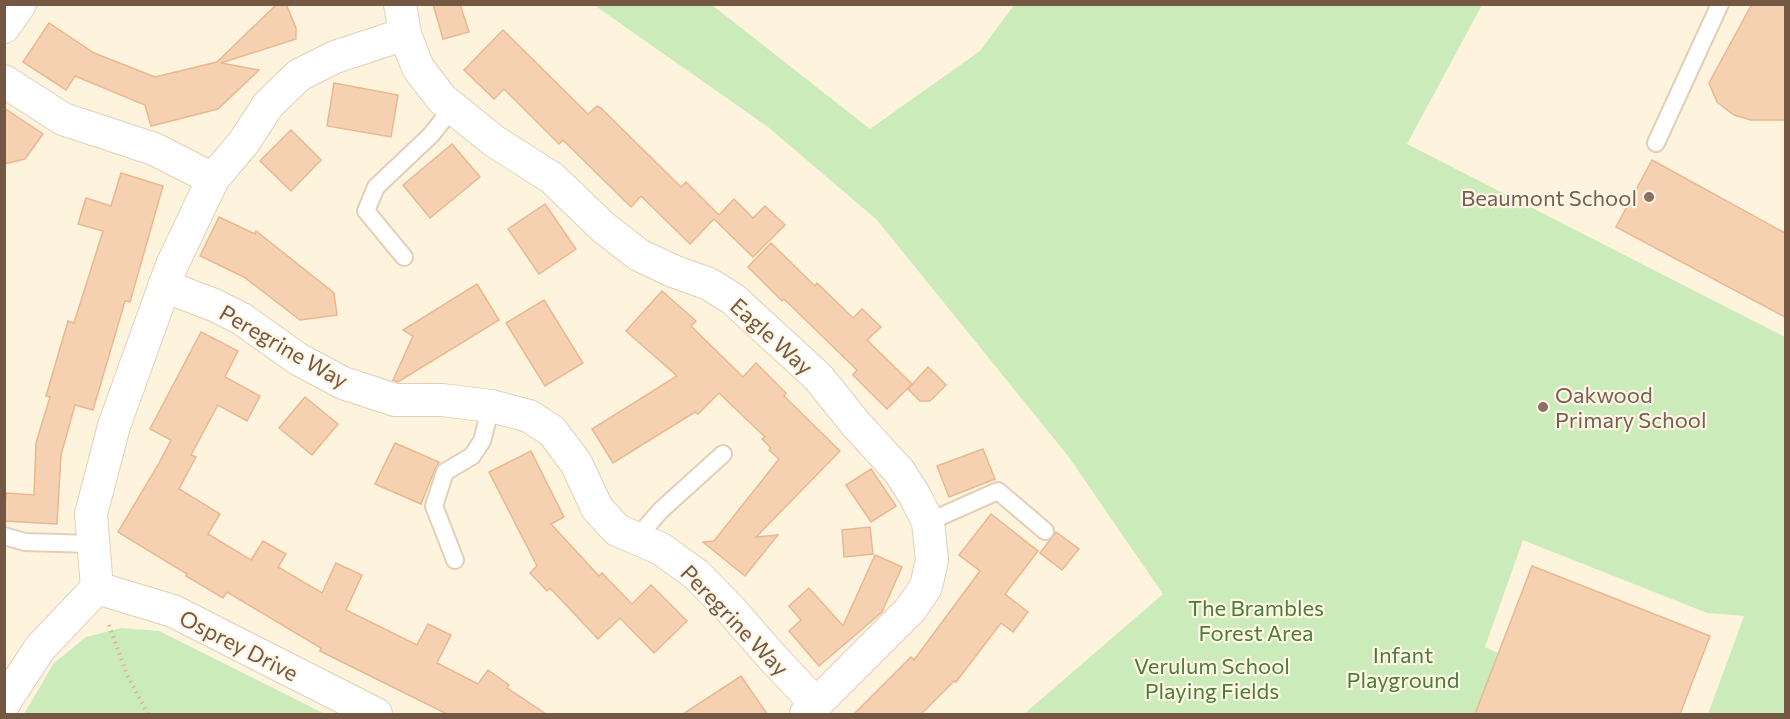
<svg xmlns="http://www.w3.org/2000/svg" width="1790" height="719" font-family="Commissioner,sans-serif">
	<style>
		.green { fill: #cbecba }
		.building { fill: #f5d1b2; stroke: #e9b891; stroke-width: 1.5 }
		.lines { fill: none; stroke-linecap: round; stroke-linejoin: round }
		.lane-casing { stroke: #e2cfb8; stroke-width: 20 }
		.street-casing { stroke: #e2cfb8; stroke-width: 34 }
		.path { stroke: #dab596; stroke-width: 4; stroke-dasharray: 1.5 4.5; stroke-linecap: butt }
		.lane { stroke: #fff; stroke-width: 16 }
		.street { stroke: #fff; stroke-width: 32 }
		.education-dot { fill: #8d6e63; stroke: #fff6e4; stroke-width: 2 }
		.labels { text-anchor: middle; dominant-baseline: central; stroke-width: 4.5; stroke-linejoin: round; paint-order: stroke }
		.education-label { font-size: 22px; fill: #785e54; stroke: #fff6e4; text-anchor: end }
		.street-label { font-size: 22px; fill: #755844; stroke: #fff6e4 }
		.park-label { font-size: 22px; fill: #4a7c3b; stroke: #fff6e4 }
	</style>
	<rect width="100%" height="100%" fill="#fef3dc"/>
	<!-- green -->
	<g class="green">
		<path d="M594,5H712L870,129L980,51L1014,5H1482L1407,144L1785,337V714H1708L1744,616L1707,613L1523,540L1485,647L1498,653L1475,714H1024L1163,594L1068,456L877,220L768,127Z"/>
		<path d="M121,628L159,631L325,714H24L54,663L86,637Z"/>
	</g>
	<!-- building -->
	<g class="building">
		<path d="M277,4H286L296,28V39L221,63L259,70L218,109L151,126L145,105L75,76L66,90L23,62L49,23L94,53L155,77L217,62Z"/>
		<path d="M433,4H460L469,32L443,39Z"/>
		<path d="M1752,4H1785V120H1751L1734,115L1717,102L1709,83Z"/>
		<path d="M503,30L588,114L597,106L601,108L681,187L686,182L719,215L734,199L753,218L765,206L785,225L753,257L714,219L690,244L641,196L631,207L563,140L559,144L504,89L494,99L464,70Z"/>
		<path d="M334,83L398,95L391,137L327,126Z"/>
		<path d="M4,108L43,134L25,159L4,164Z"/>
		<path d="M291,130L321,160L291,191L260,161Z"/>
		<path d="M452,144L480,177L430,218L403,185Z"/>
		<path d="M1652,160L1785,233V317L1616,227Z"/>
		<path d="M121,173L163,186L130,302L125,301L93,410L75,405L61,455L57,524L4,521L6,493L34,495L36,443L50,397L46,396L68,321L74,323L103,231L78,224L86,198L111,206Z"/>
		<path d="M545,204L576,249L539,274L508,229Z"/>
		<path d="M219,217L255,234L256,231L334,293L337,315L300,320L244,277L200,256Z"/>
		<path d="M771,243L815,286L817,283L853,318L862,309L881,327L867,340L912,384L887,409L853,375L857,370L784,299L782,301L748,267Z"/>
		<path d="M477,284L499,320L398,382L393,380L413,336L403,330Z"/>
		<path d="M662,291L696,321L691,326L743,377L756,363L786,393L784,396L840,451L756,537L778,535L745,576L703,542L714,541L779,459L769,450L771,448L762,439L765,437L719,393L698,414L695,412L613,463L592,429L677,376L626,331Z"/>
		<path d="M544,300L583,363L545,386L506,323Z"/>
		<path d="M201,332L238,351L225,377L260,396L247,421L218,405L191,455L196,457L179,489L220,514L208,534L251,560L263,541L286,554L278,567L322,593L336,563L362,575L346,610L417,645L428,624L451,635L437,663L478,684L488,670L509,685L507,688L546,714H447L320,651L321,648L227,592L223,598L186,576L187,574L118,532L158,465L171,440L150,429Z"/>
		<path d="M928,367L946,385L930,401H920L908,389Z"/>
		<path d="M305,397L338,424L312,455L279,428Z"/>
		<path d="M395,443L439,462L435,469L421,504L375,484Z"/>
		<path d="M983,449L995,479L949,497L937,466Z"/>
		<path d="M531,451L564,517L551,524L599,576L602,573L632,604L651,585L687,621L654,653L620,618L598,639L550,588L547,591L530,573L537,566L489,472Z"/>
		<path d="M871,469L896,506L871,522L846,485Z"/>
		<path d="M991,514L1038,551L1005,594L1028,612L1013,632L1001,623L956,682L954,681L921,714H854L911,657L914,660L980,571L959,555Z"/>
		<path d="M870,527L873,554L844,557L842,530Z"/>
		<path d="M1056,532L1079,549L1062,570L1040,553Z"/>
		<path d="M875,555L902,567L882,612L819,666L789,631L801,620L789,606L809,588L843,626Z"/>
		<path d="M1532,566L1710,636L1680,714H1475Z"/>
		<path d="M741,676L767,714H683Z"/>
	</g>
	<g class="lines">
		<defs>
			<g id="lane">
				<path d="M1656,143L1720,4"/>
				<path d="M404,257L366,211L376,187L431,135L453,107"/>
				<path d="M928,522L998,491L1045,531"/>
				<path d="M4,536L25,542L93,544"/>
				<path d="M637,538L660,511L723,454"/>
				<path d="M455,560L434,506L445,472L472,456L482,441L491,406"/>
			</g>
			<g id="street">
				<path d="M400,4L405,34L418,68L442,99L494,141L552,178L604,228L639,255L673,271L709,284L733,299L818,377L855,423L899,471L915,496L928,522L932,560L926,587L910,610L806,714"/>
				<path d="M4,27L20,4"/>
				<path d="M4,81L63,119L154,149L213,179"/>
				<path d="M164,286L214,305L242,319L298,359L343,383L395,400H442L491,406L529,416L552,431L576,463L597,508L617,530L661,549L697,575L731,610L772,657L816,704"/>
				<path d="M97,588L173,611L376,714"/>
				<path d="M4,703L40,648L97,588L91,514L114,426L172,265L213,179L244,142L268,105L299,75L335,57L405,34"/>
			</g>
		</defs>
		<!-- lane casing -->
		<use href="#lane" class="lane-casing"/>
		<!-- street casing -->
		<use href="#street" class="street-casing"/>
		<!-- path -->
		<path class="path" d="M109,625L127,675L148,714"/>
		<!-- lane -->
		<use href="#lane" class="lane"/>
		<!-- street -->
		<use href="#street" class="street"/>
	</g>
	<!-- markers -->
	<g class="education-dot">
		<circle cx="1649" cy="197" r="6"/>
		<circle cx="1543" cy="407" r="6"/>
	</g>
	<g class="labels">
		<!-- education labels -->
		<g class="education-label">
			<text x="1637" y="197">Beaumont School</text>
			<text x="1555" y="394" text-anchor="start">Oakwood<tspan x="1555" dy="25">Primary School</tspan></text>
		</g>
		<!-- street labels -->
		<g class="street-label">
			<text transform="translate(772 336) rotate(42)">Eagle Way</text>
			<text transform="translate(284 346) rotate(30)">Peregrine Way</text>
			<text transform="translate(735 620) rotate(46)">Peregrine Way</text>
			<text transform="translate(239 645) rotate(27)">Osprey Drive</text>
		</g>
		<!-- park labels -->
		<g class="park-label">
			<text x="1256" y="607">The Brambles<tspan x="1256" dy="25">Forest Area</tspan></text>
			<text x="1403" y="654">Infant<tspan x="1403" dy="25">Playground</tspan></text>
			<text x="1212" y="665">Verulum School<tspan x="1212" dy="25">Playing Fields</tspan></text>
		</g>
	</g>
	<!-- border -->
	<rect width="1790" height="719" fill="none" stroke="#755844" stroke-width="12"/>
</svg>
